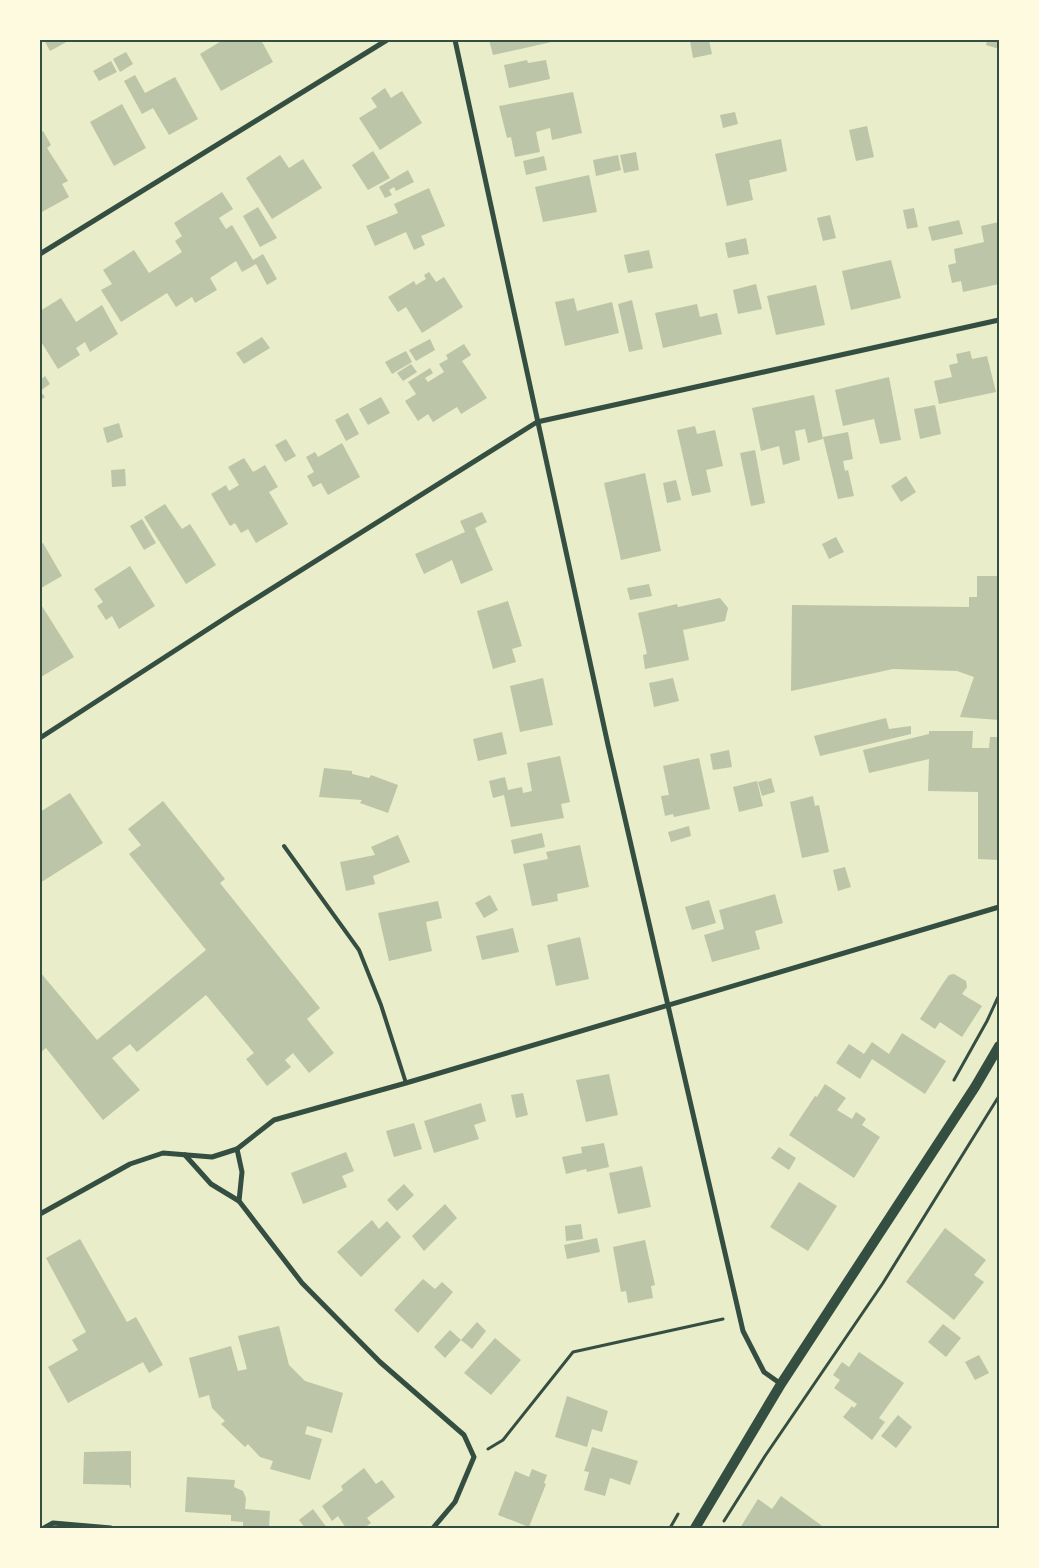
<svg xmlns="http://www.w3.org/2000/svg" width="1039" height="1568" font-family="'DM Sans',sans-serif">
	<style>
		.building { fill: #bcc5a7 }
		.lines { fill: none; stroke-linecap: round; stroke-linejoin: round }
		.path { stroke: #344e41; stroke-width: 3 }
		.service { stroke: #344e41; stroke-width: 4 }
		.minor { stroke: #344e41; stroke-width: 5 }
		.secondary { stroke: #344e41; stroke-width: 10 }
		.neatline { fill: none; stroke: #344e41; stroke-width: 2 }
	</style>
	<rect width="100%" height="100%" fill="#e9edc9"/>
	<!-- building -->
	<g class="building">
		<path d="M44,40H70L50,51Z"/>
		<path d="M223,40H261L273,62L221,91L200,54Z"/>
		<path d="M489,40H556V41L493,55Z"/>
		<path d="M709,40L712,54L693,58L690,41Z"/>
		<path d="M987,40H999V49L986,45Z"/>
		<path d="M126,52L133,64L120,72L113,59Z"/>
		<path d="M527,60L528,63L546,60L550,79L509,88L504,65Z"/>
		<path d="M111,61L117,72L99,81L93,71Z"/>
		<path d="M135,75L145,93L175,77L198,119L169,135L153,108L142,114L124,81Z"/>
		<path d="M385,88L391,98L402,91L422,123L380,150L359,118L377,107L371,98Z"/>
		<path d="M573,92L582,133L552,140L550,128L536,132L540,152L515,157L511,137L507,138L499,106Z"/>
		<path d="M122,104L146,148L114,166L90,122Z"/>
		<path d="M735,112L738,124L723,128L720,115Z"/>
		<path d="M867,126L874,157L856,161L849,130Z"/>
		<path d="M43,131L51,145L47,148L68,181L62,184L69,197L40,213V133Z"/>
		<path d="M781,139L787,171L749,180L753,200L727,206L715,154Z"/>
		<path d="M373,151L390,178L368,190L352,165Z"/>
		<path d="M636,152L639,170L624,173L620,155Z"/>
		<path d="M280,155L289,168L303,159L322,188L272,219L246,178Z"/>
		<path d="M618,155L621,170L596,176L593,160Z"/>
		<path d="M544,156L547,170L526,175L523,161Z"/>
		<path d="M408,170L414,182L396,191L394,187L389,190L392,195L385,198L379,187Z"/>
		<path d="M589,175L597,212L543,222L535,187Z"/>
		<path d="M429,188L445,226L421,236L425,245L414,250L406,232L375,246L366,226L398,213L394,204Z"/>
		<path d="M222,192L233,209L219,218L226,229L232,225L253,260L263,254L277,279L267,285L256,264L242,272L236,261L210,278L217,290L195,303L192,297L176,307L167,293L121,322L101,290L112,284L103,270L134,250L149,273L182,252L175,241L182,236L174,223Z"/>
		<path d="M258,207L277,238L260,247L243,216Z"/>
		<path d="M914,208L918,227L907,229L903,210Z"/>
		<path d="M830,215L836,238L823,241L817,218Z"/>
		<path d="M959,220L963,234L932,241L928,227Z"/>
		<path d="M999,222V284L963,292L961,281L952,283L948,265L956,263L954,249L984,242L981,226Z"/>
		<path d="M746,238L749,254L728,258L725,243Z"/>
		<path d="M649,250L653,268L628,273L624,255Z"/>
		<path d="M891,260L901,298L851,310L842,271Z"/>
		<path d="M429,272L436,282L444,277L463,307L422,333L406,307L398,312L388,297L414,281L416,285L426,279L424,275Z"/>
		<path d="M756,284L762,309L738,314L733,290Z"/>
		<path d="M816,285L825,325L776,335L767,296Z"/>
		<path d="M61,298L76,322L102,305L118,334L90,352L85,342L76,348L80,355L58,369L40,340V311Z"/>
		<path d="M574,298L577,311L612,302L619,333L565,346L555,302Z"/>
		<path d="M632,300L643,349L629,352L618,304Z"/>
		<path d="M697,304L700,317L717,313L722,334L663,348L655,313Z"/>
		<path d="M262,337L270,348L244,364L236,353Z"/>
		<path d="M430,339L435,350L416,361L409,350Z"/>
		<path d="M464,344L471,355L462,361L487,398L461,414L457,407L433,422L428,414L418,421L405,401L416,394L408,382L430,368L433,373L425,378L428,382L444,372L439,364L448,359L446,355Z"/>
		<path d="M406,351L412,362L392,374L385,362Z"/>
		<path d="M970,351L972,359L987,356L996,392L939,404L934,381L952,377L949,365L958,363L956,354Z"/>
		<path d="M411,364L417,372L403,381L397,373Z"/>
		<path d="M45,376L50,384L40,391L45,397L40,400V380Z"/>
		<path d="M889,377L901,440L880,444L874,419L843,426L835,390Z"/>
		<path d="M814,395L823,439L808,443L805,429L795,431L800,460L783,465L779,446L761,451L752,408Z"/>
		<path d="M381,397L390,413L368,425L359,409Z"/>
		<path d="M935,405L941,434L920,439L914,409Z"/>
		<path d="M348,413L359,434L346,441L335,420Z"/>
		<path d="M119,423L123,437L107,443L103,428Z"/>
		<path d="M695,426L697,434L715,430L723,466L706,470L711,492L692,496L677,430Z"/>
		<path d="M848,432L853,459L843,461L845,471L848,470L854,496L838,499L823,437Z"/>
		<path d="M286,439L296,456L285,462L275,445Z"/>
		<path d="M342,443L360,477L328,495L321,483L313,487L307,476L314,472L306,457L315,452L318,457Z"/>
		<path d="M755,450L765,503L751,506L740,453Z"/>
		<path d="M244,458L253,472L265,465L278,487L269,492L288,524L256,543L248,529L241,533L235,523L230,526L211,494L226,485L229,491L239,485L228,467Z"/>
		<path d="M125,469L126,486L112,487L111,470Z"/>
		<path d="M645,473L661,551L621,560L604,483Z"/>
		<path d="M906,476L916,492L901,502L891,486Z"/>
		<path d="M676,480L681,500L667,503L663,483Z"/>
		<path d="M165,504L182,529L190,524L216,565L186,584L144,517Z"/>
		<path d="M482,512L487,522L475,528L493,570L461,584L452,560L424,574L415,554L465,532L460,521Z"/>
		<path d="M142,519L156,543L144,550L130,526Z"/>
		<path d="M836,537L844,552L829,559L822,544Z"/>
		<path d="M43,543L62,576L41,588L40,545Z"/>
		<path d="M130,566L155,606L119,629L112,616L106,620L97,606L103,602L94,589Z"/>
		<path d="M977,576H999V720L960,717L974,677L957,671L893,669L791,691L792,605L969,607V597H977Z"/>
		<path d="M649,584L652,596L630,600L627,588Z"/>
		<path d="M720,598L728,608L725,621L683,630L689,660L645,669L643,655L647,654L638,613L677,604L678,607Z"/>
		<path d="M508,601L522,646L512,649L516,662L493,669L477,611Z"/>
		<path d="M40,603L74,657L41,677L40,676Z"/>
		<path d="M543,678L553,725L520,732L510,686Z"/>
		<path d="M673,678L679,701L654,707L649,683Z"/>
		<path d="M886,718L889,729L911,726V734L820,756L814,736Z"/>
		<path d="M929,731H973L972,748H989L990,737H999V860L978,859V792L928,791L929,759L869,773L863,750L929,734Z"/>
		<path d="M502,732L507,754L478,761L473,739Z"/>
		<path d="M729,750L732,767L713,770L710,754Z"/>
		<path d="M560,756L570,802L561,804L564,818L511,827L504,795L493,798L489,781L505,777L508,790L522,787L523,793L532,791L527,763Z"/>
		<path d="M699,758L710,809L674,817L673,814L665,816L661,796L669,795L663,766Z"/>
		<path d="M324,768L352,771V774L369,778L371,775L398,785L388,813L360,803L362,800L319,797Z"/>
		<path d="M771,778L775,792L762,796L758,782Z"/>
		<path d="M757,781L763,806L739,812L733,787Z"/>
		<path d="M70,793L103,843L40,883V812Z"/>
		<path d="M813,796L815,806L819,805L829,852L802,858L790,802Z"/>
		<path d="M163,801L225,879L220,883L320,1008L307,1019L334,1053L309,1073L293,1053L285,1060L291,1067L267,1086L246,1059L254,1053L206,995L137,1052L130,1044L112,1058L140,1090L103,1120L46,1048L40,1053V972L97,1040L206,950L129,854L141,845L128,829Z"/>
		<path d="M689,826L691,836L671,842L668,832Z"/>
		<path d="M542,833L545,847L514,854L511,840Z"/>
		<path d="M398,835L410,862L373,876L375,884L346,891L340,862L375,855L371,847Z"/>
		<path d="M580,845L589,887L557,894L558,901L532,906L523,864L548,859L546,852Z"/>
		<path d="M845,867L851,887L838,891L833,870Z"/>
		<path d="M775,894L783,923L755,931L760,949L712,962L704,935L724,929L719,910Z"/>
		<path d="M490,895L498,910L484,918L475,903Z"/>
		<path d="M709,900L716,923L692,930L685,907Z"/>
		<path d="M438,901L442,918L426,922L432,951L389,961L378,913Z"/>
		<path d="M513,928L519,952L482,960L476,936Z"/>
		<path d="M580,937L589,979L556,986L547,945Z"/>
		<path d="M954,974L966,981L967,987L962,994L982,1006L962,1037L940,1022L935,1029L920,1019L944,982L949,975Z"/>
		<path d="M902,1033L946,1061L925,1094L872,1059L860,1079L836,1063L849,1044L864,1054L872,1042L889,1054Z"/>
		<path d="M609,1074L618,1115L586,1122L576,1080Z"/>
		<path d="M825,1084L846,1098L837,1110L852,1119L856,1112L866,1119L862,1125L880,1137L854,1178L789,1135L815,1096L817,1097Z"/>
		<path d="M523,1093L528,1115L516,1118L511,1095Z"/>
		<path d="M481,1103L486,1121L474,1125L479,1139L434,1153L424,1121Z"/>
		<path d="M414,1123L422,1149L394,1157L386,1131Z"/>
		<path d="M604,1143L609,1167L587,1172L586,1169L566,1174L562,1157L582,1153L581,1147Z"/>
		<path d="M779,1147L796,1158L789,1170L771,1158Z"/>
		<path d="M346,1152L354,1171L342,1176L347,1187L303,1204L291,1173Z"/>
		<path d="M642,1166L651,1207L618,1214L609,1173Z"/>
		<path d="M799,1182L837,1206L808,1251L770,1227Z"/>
		<path d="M404,1184L414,1195L397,1211L387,1200Z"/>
		<path d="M445,1204L457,1218L424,1251L412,1236Z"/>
		<path d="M372,1220L379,1229L387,1221L401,1237L361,1277L337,1252Z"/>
		<path d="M581,1224L583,1239L566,1241L565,1226Z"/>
		<path d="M945,1228L986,1260L974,1275L984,1282L954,1320L906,1282Z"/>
		<path d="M597,1238L600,1252L567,1259L564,1245Z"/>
		<path d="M80,1239L127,1322L136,1317L163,1365L149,1373L143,1362L68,1403L48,1367L78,1350L72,1340L86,1332L46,1258Z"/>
		<path d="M645,1240L655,1285L651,1286L653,1298L628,1303L626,1291L621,1292L613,1247Z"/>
		<path d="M423,1279L435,1289L442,1282L453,1292L418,1333L394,1310Z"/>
		<path d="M477,1322L486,1331L472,1349L461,1340L445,1358L434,1347L450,1330L461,1340Z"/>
		<path d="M943,1324L961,1338L946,1357L928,1342Z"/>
		<path d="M279,1326L289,1365L305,1381L343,1393L332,1433L307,1426L305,1434L322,1439L310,1480L270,1469L273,1461L260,1457L248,1444L245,1447L221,1424L225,1421L212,1408L209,1395L199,1398L189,1358L231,1346L238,1371L247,1369L238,1336Z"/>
		<path d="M495,1338L521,1360L491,1395L464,1373Z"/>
		<path d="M859,1352L904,1383L879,1418L885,1422L872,1440L843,1417L852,1406L854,1408L857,1404L834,1388L840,1380L833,1375L842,1362L849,1367Z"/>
		<path d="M979,1355L989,1373L975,1380L965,1362Z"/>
		<path d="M567,1396L608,1411L602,1432L592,1429L587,1447L555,1437Z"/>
		<path d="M898,1415L912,1427L896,1448L881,1436Z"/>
		<path d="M592,1447L638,1461L630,1485L610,1478L605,1496L584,1490L589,1472L584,1471Z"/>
		<path d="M131,1451V1489L129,1485L83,1484L84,1452Z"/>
		<path d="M364,1468L376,1484L382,1480L395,1497L367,1518L371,1523L364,1528H346L338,1516L332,1521L322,1506L343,1490L341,1486Z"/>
		<path d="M532,1469L547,1475L544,1483L546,1484L529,1527L498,1515L515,1471L529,1477Z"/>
		<path d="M187,1477L235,1480L234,1487L243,1491L246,1498L245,1509L270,1511L269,1528H243V1522L231,1521V1515L185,1512Z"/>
		<path d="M781,1496L825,1528H740L758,1499L772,1509Z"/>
		<path d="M313,1509L327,1528H305L299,1520Z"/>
	</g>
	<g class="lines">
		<!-- path -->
		<g class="path">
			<path d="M954,1080L987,1021L999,995"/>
			<path d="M488,1449L503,1440L573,1352L723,1319"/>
			<path d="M724,1521L765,1456L883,1283L999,1096"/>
			<path d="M670,1528L678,1514"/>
		</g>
		<!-- service -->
		<path class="service" d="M284,846L359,950L381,1005L406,1083"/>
		<!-- minor -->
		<g class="minor">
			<path d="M455,40L608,745L743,1331L764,1372L781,1384"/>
			<path d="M40,254L387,40"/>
			<path d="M40,738L236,611L537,422L999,320"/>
			<path d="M237,1149L242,1172L239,1201"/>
			<path d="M185,1155L211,1184L239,1201L302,1283L380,1362L464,1435L474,1457L455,1502L433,1528"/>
			<path d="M40,1214L130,1164L163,1153L212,1157L237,1149L274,1120L406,1083L999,907"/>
			<path d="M44,1528L53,1523L111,1528"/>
		</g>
		<!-- secondary -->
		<path class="secondary" d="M695,1528L781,1384L975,1087L999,1046"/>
	</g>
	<!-- border -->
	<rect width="1039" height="1568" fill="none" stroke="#fefae0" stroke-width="82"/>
	<rect x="41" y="41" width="957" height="1486" class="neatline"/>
</svg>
